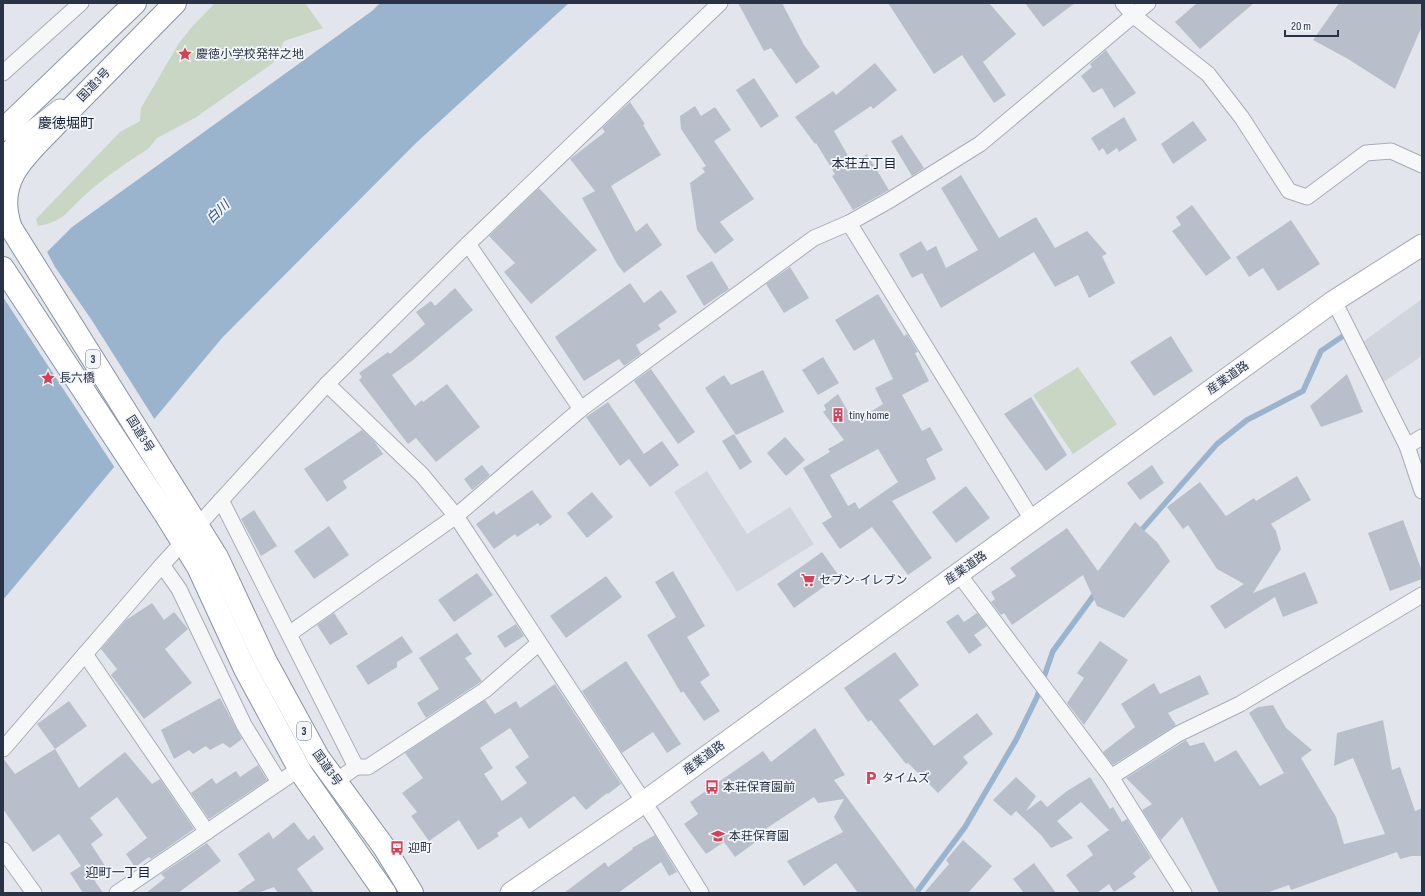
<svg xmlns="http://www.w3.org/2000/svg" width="1425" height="896" font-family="'Sofia Sans Condensed','Noto Sans JP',sans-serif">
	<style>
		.built { fill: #d0d5de }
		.green { fill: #c8d6c3 }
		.water { fill: #9bb4ce }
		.pier { fill: #e2e6ec }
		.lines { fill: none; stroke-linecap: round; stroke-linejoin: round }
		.stream { stroke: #9bb4ce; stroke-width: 5.5 }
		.building { fill: #b9bfca; fill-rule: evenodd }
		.street-casing { stroke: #a7adb7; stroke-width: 17 }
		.secondary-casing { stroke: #a7adb7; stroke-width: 23 }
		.highway-casing { stroke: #8993a3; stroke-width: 24 }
		.street { stroke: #f6f7f9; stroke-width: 15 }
		.secondary { stroke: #fff; stroke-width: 21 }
		.highway { stroke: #fff; stroke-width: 22 }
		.labels { text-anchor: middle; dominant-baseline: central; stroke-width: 3.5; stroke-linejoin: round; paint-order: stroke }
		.shield { fill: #f2f5f9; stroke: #656d7b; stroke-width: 1 }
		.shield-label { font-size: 11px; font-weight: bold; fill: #293345 }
		.poi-label { font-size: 12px; fill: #293345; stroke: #f2f5f9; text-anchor: start }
		.street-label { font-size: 12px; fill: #293345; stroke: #f2f5f9 }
		.neighbourhood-label { font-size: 13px; fill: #1b2436; stroke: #f2f5f9 }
		.water-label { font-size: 13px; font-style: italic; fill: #30527c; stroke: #f2f5f9 }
		.quarter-label { font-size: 14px; fill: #1b2436; stroke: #f2f5f9 }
	</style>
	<rect width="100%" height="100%" fill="#e2e6ec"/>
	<!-- built -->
	<g class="built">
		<path d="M1422,299V356L1382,383L1360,344Z"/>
		<path d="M707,471L747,534L790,507L814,544L737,592L674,492Z"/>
	</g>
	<!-- green -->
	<g class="green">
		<path d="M215,3H305L323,28L284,41L273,63L195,118L157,138L149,148C127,163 103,178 84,196C66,212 65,221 38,226L36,219L120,132L140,121L141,108L179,43L191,28Z"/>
		<path d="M1078,367L1117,424L1073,454L1033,395Z"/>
	</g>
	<!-- water -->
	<path class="water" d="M380,3H569L415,144L222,338L3,600V296L72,227L372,11Z"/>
	<!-- pier -->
	<path class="pier" d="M46,250L55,267L91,319L155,420L115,468L3,297V293Z"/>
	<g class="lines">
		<!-- stream -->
		<g class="stream">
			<path d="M1138,534L1217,444L1247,420L1303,391L1321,351L1343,336"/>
			<path d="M916,893L965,827L1016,740L1037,697L1053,651L1097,591"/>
		</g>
	</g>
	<!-- building -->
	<g class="building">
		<path d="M738,3H782L804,45L820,67L796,84L771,48L764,51Z"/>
		<path d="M888,3H989L1016,34L983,62L1006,95L994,103L962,55L934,74Z"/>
		<path d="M1025,3H1075L1043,27Z"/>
		<path d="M1197,3H1254L1200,49L1175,22Z"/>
		<path d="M1339,3H1422V26L1395,89L1348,59L1313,40Z"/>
		<path d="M1106,50L1136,93L1114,108L1102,88L1093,93L1081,76L1092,67L1090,64Z"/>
		<path d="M875,63L897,90L873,109L871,106L834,131L852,163L867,154L889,190L853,210L832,176L835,174L816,143L815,144L795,117L833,91L836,95Z"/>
		<path d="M754,78L779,116L761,128L736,90Z"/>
		<path d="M630,102L645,124L643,125L661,155L611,186L636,232L647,223L662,245L624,273L617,264L582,198L595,191L570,159L605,132L602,128Z"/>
		<path d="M695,106L701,116L715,107L731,130L714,141L754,199L720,222L734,240L715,254L697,230L690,183L705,172L702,168L706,166L681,129L680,116Z"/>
		<path d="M1124,117L1137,140L1119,152L1117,148L1107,155L1103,148L1099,151L1091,138Z"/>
		<path d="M1193,121L1207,140L1173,164L1161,144Z"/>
		<path d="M902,135L924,168L912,176L891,141Z"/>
		<path d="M961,175L999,238L1036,217L1055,248L1087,231L1107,254L1102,256L1115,283L1089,298L1078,275L1055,287L1034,252L941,308L922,273L912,278L899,254L921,241L927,251L936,246L946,268L978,250L941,188Z"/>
		<path d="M539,188L597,250L531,304L504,272L515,263L489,236Z"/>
		<path d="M1192,205L1231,258L1206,276L1172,231L1181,225L1176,217Z"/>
		<path d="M1291,220L1320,264L1278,291L1263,268L1249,277L1236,257Z"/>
		<path d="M712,261L729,289L704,306L686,276Z"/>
		<path d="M790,267L809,298L784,313L766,284Z"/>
		<path d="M630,283L644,303L661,290L677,312L658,325L661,329L636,345L641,354L624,366L619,359L584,381L555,337Z"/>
		<path d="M455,288L473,310L413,360L392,375L415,406L422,400L423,402L447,384L480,427L436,462L416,438L408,444L359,380L362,377L359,373L388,352L390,354L425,324L416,312L431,301L435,306Z"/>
		<path d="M878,294L904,336L907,334L918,352L915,353L929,381L902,395L922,431L930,427L943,450L926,459L936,479L892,501L932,558L908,575L872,527L840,549L822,523L832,517L803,468L830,452L828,449L844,440L823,412L826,410L824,405L838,394L854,422L883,404L875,388L893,379L874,339L854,351L835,320ZM878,449L898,482L859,509L855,502L848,506L830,475Z"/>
		<path d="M1171,336L1193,371L1154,396L1130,362Z"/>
		<path d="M823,357L839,383L818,395L802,370Z"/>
		<path d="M651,369L695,432L678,444L634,381Z"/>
		<path d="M763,370L784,412L736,435L705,388L724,375L731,385Z"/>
		<path d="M1347,374L1363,412L1321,427L1310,406Z"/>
		<path d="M1031,397L1067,455L1046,471L1004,414Z"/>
		<path d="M608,402L644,454L662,441L679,465L650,487L629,459L620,466L586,417Z"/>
		<path d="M362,430L374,441L383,454L343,481L347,488L327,502L304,469Z"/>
		<path d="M734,434L752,462L740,470L722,441Z"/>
		<path d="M785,437L805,460L786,476L767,453Z"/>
		<path d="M482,465L490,475L472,490L464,479Z"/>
		<path d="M1152,465L1164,483L1140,500L1127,483Z"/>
		<path d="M1297,476L1311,500L1271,524L1276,531L1281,549L1253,593L1305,572L1318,603L1283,617L1275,597L1225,629L1210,606L1244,584L1217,569L1188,525L1183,529L1167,507L1200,482L1226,516L1254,498L1256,501Z"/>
		<path d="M966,486L990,518L956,543L932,512Z"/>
		<path d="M532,490L552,517L540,526L538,523L517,537L515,534L494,549L476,524L494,511L496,515Z"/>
		<path d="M592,492L613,517L587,538L567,513Z"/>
		<path d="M254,510L277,546L261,556L241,519Z"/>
		<path d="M1403,520L1422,571V579L1390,591L1368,533Z"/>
		<path d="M1135,522L1157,542L1170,561L1124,618L1097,606L1083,575L1012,625L1004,613L1001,615L991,602L995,599L991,592L1016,576L1010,568L1067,528L1098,571Z"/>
		<path d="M329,526L349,555L314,579L294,551Z"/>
		<path d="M822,552L839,576L794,608L777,584Z"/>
		<path d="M673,571L705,626L687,637L710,675L700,682L720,711L704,721L683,691L681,693L647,635L676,617L655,582Z"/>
		<path d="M477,573L493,595L454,622L438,600Z"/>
		<path d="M606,576L622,597L566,638L550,616Z"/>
		<path d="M152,603L164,620L174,612L188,629L165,649L192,683L144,719L111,675L117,669L101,649L126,620Z"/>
		<path d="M334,613L348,634L330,645L317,625Z"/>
		<path d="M977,613L987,626L974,635L982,645L969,654L946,622L958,614L964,622Z"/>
		<path d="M516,624L524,636L505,648L497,636Z"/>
		<path d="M457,633L472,654L465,658L482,681L426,718L417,703L439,689L419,658Z"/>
		<path d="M402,636L413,652L397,662V667L368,685L356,666Z"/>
		<path d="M1100,641L1128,660L1084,725L1067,703L1084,678L1077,673Z"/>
		<path d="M895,652L919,685L899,700L934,746L977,713L993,734L963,757L968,763L938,793L908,763L906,764L871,720L868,722L844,688Z"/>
		<path d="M626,661L681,744L667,753L653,732L622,753L582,691Z"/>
		<path d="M1200,675L1209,694L1168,713L1176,725L1113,765L1103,752L1135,727L1121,704L1154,683L1160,694Z"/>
		<path d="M555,684L621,784L608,794L607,793L586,810L574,796L529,829L521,817L497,833L499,836L478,850L459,820L429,841L411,816L417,812L402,793L423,778L405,753L485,700L495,714L516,701L520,708ZM510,728L529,757L515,767L527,783L502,801L484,774L493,768L480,748Z"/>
		<path d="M220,698L242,739L230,748L223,743L210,750L206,746L193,754L189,750L174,759L161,730Z"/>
		<path d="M69,701L87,726L55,749L37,724Z"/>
		<path d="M1273,705L1286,728L1312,750L1301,758L1336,817L1344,844L1385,834L1353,758L1334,766L1337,733L1383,720L1392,770L1400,767L1415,811L1422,808V856H1412L1400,859L1397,852L1291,890L1289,885L1266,893H1219L1182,817L1161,840L1142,810L1152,804L1126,778L1186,740L1190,746L1204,742L1215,762L1236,750L1260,786L1284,773L1249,713L1258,707Z"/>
		<path d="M815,728L845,775L834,780L918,893H858L836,863L804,886L787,861L843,832L834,817L844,799L818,803L814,797L764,830L767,834L735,857L724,842L706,854L684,824L698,814L690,802L763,751L771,762Z"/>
		<path d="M55,749L79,788L125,752L152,784L160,779L194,829L151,859L149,857L135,867L126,854L147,838L117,797L90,818L103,835L91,844L107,869L93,878L103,893H83L70,873L81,866L59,834L33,852L3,809V758L15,774Z"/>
		<path d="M258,765L267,780L209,819L191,793L212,778L216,784L236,771L240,777Z"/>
		<path d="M1016,777L1036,796L1026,811L1041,800L1047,807L1067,791L1090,777L1110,809L1113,807L1122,822L1127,819L1151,858L1133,873L1136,877L1114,892L1109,884L1097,893H1080L1066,875L1093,855L1087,846L1109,830L1081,802L1057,821L1073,838L1051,848L1041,835L1016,811L1011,816L993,800Z"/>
		<path d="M294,822L308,840L314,835L324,849L297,869L314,893H278L274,887L258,893H236L255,880L238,854L269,832L273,839Z"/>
		<path d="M655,835L677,872L669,876L661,862L618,893H564L605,862L608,867L633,849L632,848Z"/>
		<path d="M963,840L992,866L968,893H924L949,864L946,860Z"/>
		<path d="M207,843L221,861L178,893H146L165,878L161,874Z"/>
		<path d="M1034,863L1056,893H1024L1013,879Z"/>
	</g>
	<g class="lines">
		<defs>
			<g id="street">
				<path d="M1123,3L1134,16L1208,74L1242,118L1289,191L1307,197L1366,153L1391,151L1422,165"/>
				<path d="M3,73L81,3"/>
				<path d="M849,223L1033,521"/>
				<path d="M468,244L581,409"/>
				<path d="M1334,301L1407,446L1422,491"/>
				<path d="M327,384L422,475L456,516L657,822L701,893"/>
				<path d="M1407,446L1422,437"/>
				<path d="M221,500L356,767L336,781"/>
				<path d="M162,565L327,384L468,244L720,3"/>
				<path d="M958,573L1111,777L1184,893"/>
				<path d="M289,634L456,516L581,409L814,238L849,223L890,200L980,144L1148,3"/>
				<path d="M85,654L207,832"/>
				<path d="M3,749L162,565L179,589L244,725L279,782"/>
				<path d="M356,767H368L485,690L539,643"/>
				<path d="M1111,777L1178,734L1240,704L1422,595"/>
				<path d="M3,850L34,893"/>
				<path d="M117,893L299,769"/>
			</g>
			<g id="secondary">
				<path d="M3,158L25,137L60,110"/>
				<path d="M511,893L644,802L1334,301L1422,245"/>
			</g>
			<g id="highway">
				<path d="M175,3C137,42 98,81 60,120C45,137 25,153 14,173C4,191 4,209 11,228L217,557L265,660L318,757L384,847L412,893"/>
				<path d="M3,130L135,3"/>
				<path d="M3,268L165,514L198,567L245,669L302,774L385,893"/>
			</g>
		</defs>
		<!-- street casing -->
		<use href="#street" class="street-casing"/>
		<!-- secondary casing -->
		<use href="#secondary" class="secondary-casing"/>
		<!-- highway casing -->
		<use href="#highway" class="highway-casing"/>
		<!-- street -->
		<use href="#street" class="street"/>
		<!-- secondary -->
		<use href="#secondary" class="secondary"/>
		<!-- highway -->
		<use href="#highway" class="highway"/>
	</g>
	<!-- icons -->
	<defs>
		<symbol id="sight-bare" viewBox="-9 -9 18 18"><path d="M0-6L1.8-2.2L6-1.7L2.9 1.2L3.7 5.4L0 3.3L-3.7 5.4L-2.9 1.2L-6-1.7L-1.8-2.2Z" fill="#d84057" stroke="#f2f5f9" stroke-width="2.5" paint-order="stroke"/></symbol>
		<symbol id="building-bare" viewBox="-9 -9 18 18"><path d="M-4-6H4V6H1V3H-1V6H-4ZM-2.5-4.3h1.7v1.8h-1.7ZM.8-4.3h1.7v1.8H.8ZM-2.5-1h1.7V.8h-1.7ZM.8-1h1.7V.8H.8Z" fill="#d84057" stroke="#f2f5f9" stroke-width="2.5" paint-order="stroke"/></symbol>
		<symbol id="supermarket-bare" viewBox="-9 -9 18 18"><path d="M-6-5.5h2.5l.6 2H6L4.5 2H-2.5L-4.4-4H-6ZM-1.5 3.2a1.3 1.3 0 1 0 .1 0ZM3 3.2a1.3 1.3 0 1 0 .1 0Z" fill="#d84057" stroke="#f2f5f9" stroke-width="2.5" paint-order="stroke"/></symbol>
		<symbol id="parking-bare" viewBox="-9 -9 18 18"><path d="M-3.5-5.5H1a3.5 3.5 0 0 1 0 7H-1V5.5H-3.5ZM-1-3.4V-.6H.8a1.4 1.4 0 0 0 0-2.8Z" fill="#d84057" stroke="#f2f5f9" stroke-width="2.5" paint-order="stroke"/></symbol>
		<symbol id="bus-bare" viewBox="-9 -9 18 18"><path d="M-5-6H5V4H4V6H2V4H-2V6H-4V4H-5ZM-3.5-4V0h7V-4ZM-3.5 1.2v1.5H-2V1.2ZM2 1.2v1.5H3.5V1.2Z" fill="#d84057" stroke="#f2f5f9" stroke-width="2.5" paint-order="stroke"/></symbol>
		<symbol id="school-bare" viewBox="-9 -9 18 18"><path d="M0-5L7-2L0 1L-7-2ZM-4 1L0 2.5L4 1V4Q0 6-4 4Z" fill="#d84057" stroke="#f2f5f9" stroke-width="2.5" paint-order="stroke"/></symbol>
	</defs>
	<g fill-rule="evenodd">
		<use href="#sight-bare" x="175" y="44" width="20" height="20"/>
		<use href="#sight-bare" x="38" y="368" width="20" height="20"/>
		<use href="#building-bare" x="828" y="405" width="20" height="20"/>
		<use href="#supermarket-bare" x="798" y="570" width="20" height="20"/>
		<use href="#parking-bare" x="861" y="768" width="20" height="20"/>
		<use href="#bus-bare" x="702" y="777" width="20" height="20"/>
		<use href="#school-bare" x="708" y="826" width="20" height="20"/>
		<use href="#bus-bare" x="387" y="838" width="20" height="20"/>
	</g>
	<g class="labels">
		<!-- shield labels -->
		<g class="shield">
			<rect x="86" y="350" width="14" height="18" rx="3"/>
			<rect x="297" y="722" width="14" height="18" rx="3"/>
		</g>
		<g class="shield-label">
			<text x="93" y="359">3</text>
			<text x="304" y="731">3</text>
		</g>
		<!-- poi labels -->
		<g class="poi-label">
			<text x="196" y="54">慶徳小学校発祥之地</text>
			<text x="59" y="378">長六橋</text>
			<text x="849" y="415">tiny home</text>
			<text x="819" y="580">セブン-イレブン</text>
			<text x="882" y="778">タイムズ</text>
			<text x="723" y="787">本荘保育園前</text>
			<text x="729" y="836">本荘保育園</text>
			<text x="408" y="848">迎町</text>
		</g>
		<!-- street labels -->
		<g class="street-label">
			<text transform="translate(94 85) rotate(-46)">国道3号</text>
			<text transform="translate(1228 378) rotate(-35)">産業道路</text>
			<text transform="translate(140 434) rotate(58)">国道3号</text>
			<text transform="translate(966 568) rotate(-35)">産業道路</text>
			<text transform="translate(704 758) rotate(-36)">産業道路</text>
			<text transform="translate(327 768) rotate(55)">国道3号</text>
		</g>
		<!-- neighbourhood labels -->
		<g class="neighbourhood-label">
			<text x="864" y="164">本荘五丁目</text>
			<text x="118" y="873">迎町一丁目</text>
		</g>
		<!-- water labels -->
		<g class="water-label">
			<text transform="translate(218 212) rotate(-44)">白川</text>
		</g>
		<!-- quarter labels -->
		<g class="quarter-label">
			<text x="66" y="123">慶徳堀町</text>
		</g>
	</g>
	<!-- border -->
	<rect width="1425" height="896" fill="none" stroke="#293345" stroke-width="8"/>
	<!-- scale -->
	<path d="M1285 30v6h53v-6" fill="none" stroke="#293345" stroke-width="2"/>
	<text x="1291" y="30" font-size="12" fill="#293345" stroke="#f2f5f9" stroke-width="3" paint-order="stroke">20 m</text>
</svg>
